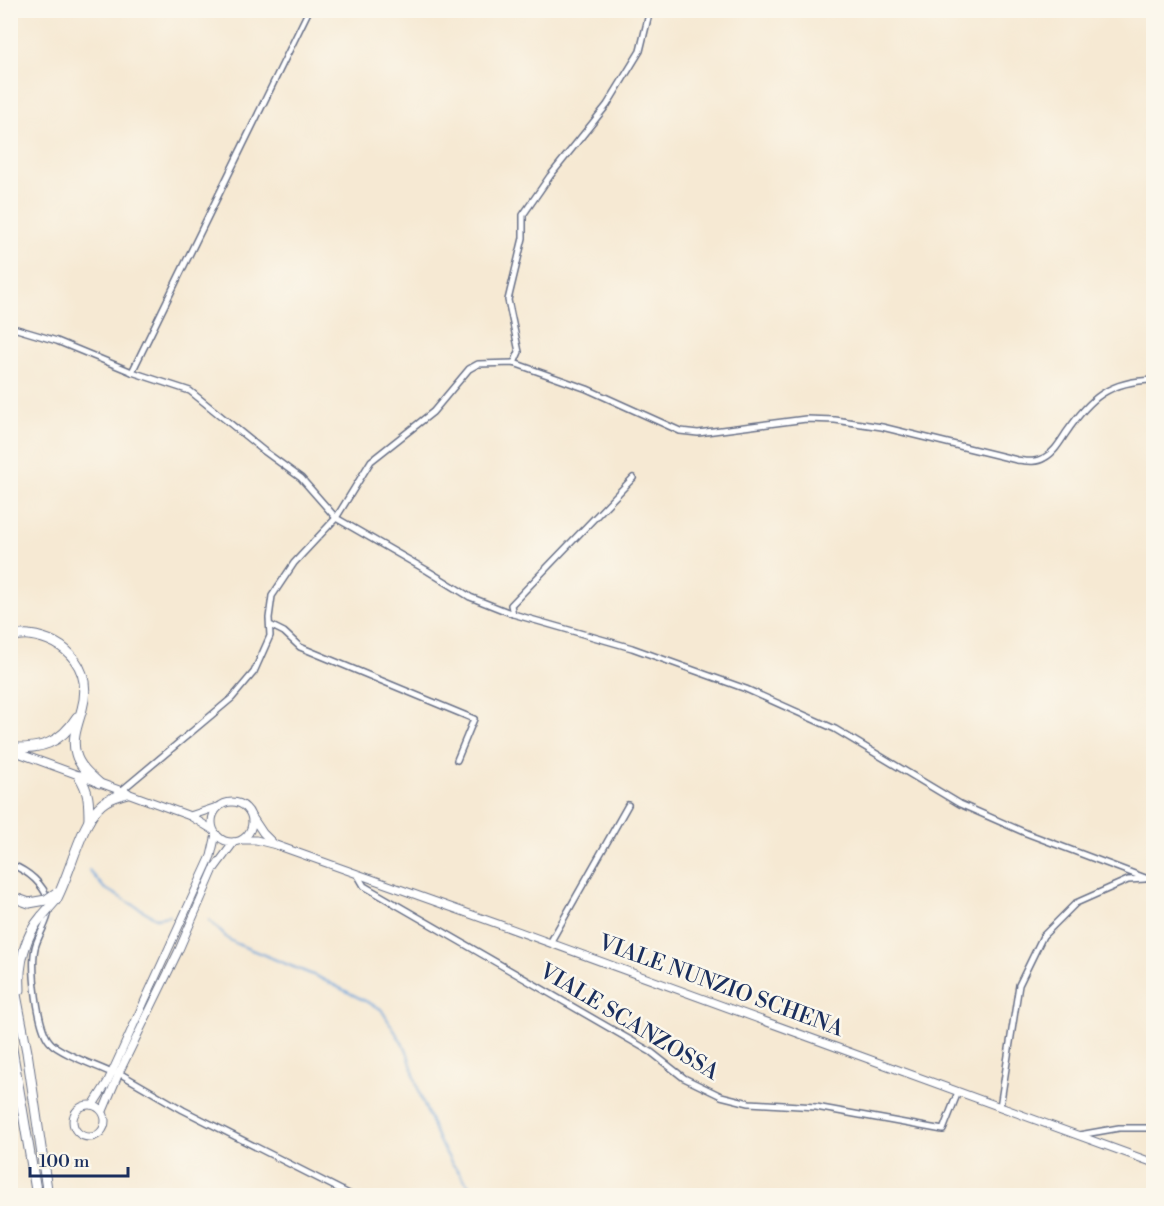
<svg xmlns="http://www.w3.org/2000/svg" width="1164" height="1206" font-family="'Libre Bodoni',serif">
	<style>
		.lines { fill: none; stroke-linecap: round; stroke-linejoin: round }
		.stream { stroke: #6aa0d8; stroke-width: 2 }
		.minor-casing { stroke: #687087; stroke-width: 8 }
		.tertiary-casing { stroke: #687087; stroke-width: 9 }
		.trunk-casing { stroke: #687087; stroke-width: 11 }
		.minor { stroke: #fff; stroke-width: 5 }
		.tertiary { stroke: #fff; stroke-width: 7 }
		.trunk { stroke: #fff; stroke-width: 9 }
		.trunk-bridge-casing { stroke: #687087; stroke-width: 11; stroke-linecap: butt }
		.trunk-bridge { stroke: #fff; stroke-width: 9 }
		.labels { text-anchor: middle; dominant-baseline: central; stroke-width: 5; stroke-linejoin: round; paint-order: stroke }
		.street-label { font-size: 22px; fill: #1b2f5e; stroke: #fbf7ec }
	</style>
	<rect width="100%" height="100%" fill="#fbf7ec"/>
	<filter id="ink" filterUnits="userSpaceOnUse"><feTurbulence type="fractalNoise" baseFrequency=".0167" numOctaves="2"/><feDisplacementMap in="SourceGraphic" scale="12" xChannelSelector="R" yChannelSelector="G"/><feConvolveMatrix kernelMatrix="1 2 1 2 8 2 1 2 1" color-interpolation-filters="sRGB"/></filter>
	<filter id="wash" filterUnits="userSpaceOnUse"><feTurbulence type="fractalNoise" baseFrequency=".008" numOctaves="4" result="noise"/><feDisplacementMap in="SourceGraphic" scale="24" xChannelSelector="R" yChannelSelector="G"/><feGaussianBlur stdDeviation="1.35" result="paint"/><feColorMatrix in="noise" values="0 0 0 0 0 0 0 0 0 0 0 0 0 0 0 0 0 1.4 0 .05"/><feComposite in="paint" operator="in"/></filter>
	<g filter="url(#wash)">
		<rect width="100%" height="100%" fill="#f6e9d3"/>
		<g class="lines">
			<!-- stream -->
			<g class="stream">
				<path d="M89,870L104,888L156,918L169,916"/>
				<path d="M209,920L228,939L237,944L318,977L381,1009L407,1051L420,1095L439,1141L451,1162L468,1184L481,1196"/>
			</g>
		</g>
	</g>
	<g filter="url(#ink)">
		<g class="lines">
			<defs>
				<g id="minor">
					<path d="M10,327L57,341L132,372L190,391L264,451L301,478L336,518L428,571L470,597L513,614L632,648L746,689L835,729L960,804L1026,833L1148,879H1154"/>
					<path d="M514,363L519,352L508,300L523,238V215L550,176L607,105L640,51L650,10"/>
					<path d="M132,372L309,10"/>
					<path d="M513,614L511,605L633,478"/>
					<path d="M270,625L284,632L300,647L474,719L457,760"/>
					<path d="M121,791L232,698L254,672L270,636L269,618L272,596L294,563L336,518L371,461L433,412L469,369L478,364L514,363L587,389L680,431L698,433L806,419L835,420L882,427L1017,460C1026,461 1036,463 1044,458C1054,453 1060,442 1066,433C1090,398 1109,381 1154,380"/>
					<path d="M10,864C28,871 42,882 49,901"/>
					<path d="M357,874L364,886L651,1052L684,1078L721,1096L749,1103L816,1107L943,1130L958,1092"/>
					<path d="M49,910C48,923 38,935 35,948C31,966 37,1028 50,1042C59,1053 97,1066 112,1073H119L183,1110L353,1196"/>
					<path d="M550,943L628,805"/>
					<path d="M1000,1107L1019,985L1043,936L1076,903L1128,880L1145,879"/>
					<path d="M1079,1135L1119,1128H1154"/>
				</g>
				<g id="tertiary">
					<path d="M10,750L190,816L213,830"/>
					<circle cx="232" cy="822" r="20"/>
					<path d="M190,816L217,807"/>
					<path d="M253,818L263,833L274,844"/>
					<path d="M242,840H256L276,845L498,924L1154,1163"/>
					<circle cx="89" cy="1121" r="16"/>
					<path d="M93,1105L107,1083L211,856L216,834"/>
					<path d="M103,1111L119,1073L178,952L214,869L234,842"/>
				</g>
				<g id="trunk">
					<path d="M10,636C17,636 23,634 29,635C68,640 93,670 82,709C78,724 71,739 76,754C79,766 90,775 99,783"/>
					<path d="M10,748C41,749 60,744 77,717"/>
					<path d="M79,776C89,791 89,803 89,821"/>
					<path d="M10,894L15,898L29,903"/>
					<path d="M56,900C70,875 81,821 102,804C109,798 118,796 127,793"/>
					<path d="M10,963L27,1052L48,1196"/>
					<path d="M20,990C18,965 25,935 42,916"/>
					<path d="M10,1037L37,1196"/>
				</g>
			</defs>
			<!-- minor casing -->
			<use href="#minor" class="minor-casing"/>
			<!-- tertiary casing -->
			<use href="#tertiary" class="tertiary-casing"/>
			<!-- trunk casing -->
			<use href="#trunk" class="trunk-casing"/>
			<!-- minor -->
			<use href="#minor" class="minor"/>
			<!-- tertiary -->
			<use href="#tertiary" class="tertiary"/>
			<!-- trunk -->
			<use href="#trunk" class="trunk"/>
			<defs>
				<g id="trunk-bridge">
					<path d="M29,903L46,900L56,893"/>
					<path d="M42,916L56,900"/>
				</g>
			</defs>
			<!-- trunk-bridge casing -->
			<use href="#trunk-bridge" class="trunk-bridge-casing"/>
			<!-- trunk-bridge -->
			<use href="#trunk-bridge" class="trunk-bridge"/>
		</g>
	</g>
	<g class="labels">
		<!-- street labels -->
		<g class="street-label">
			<text transform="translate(721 986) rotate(20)">VIALE NUNZIO SCHENA</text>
			<text transform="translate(629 1022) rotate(31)">VIALE SCANZOSSA</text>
		</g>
	</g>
	<!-- margin -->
	<rect width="1164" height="1206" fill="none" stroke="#fbf7ec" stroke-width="36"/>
	<!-- scale -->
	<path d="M30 1167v9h98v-9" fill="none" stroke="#1b2f5e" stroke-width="3"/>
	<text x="39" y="1167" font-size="18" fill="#1b2f5e" stroke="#fbf7ec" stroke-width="4.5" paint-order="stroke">100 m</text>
</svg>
